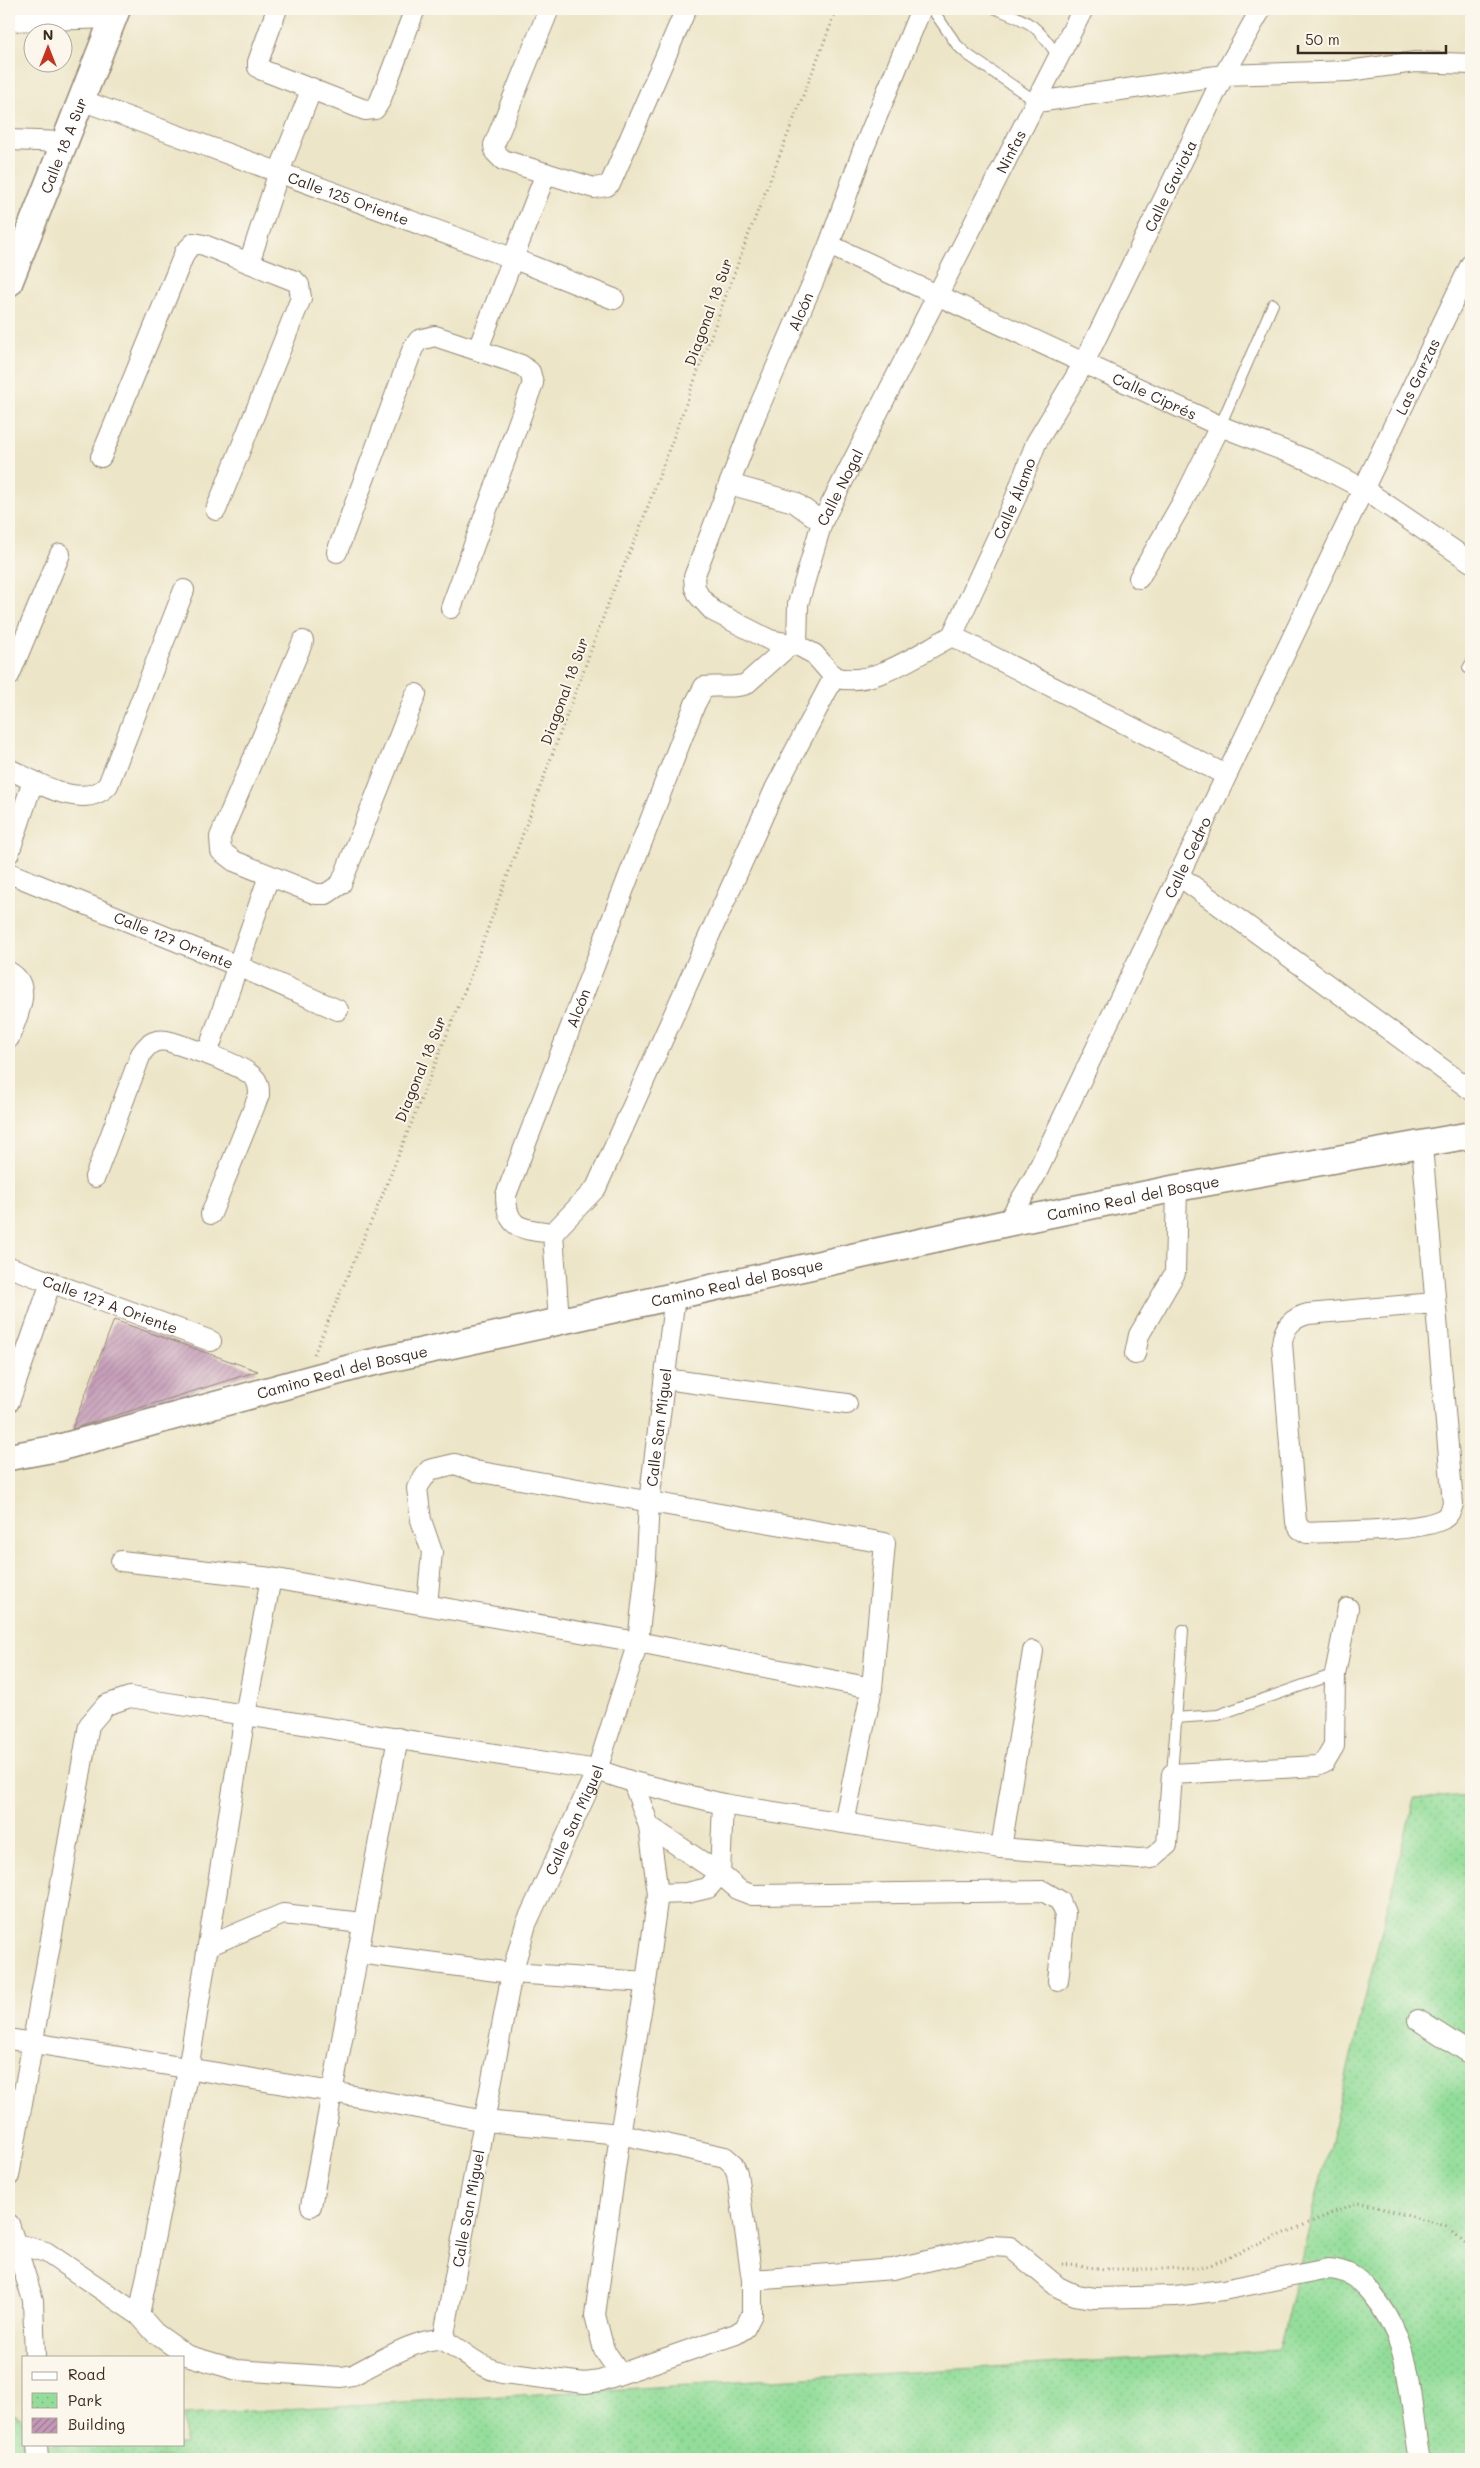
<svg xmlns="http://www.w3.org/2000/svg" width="1480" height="2468" font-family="Mali,sans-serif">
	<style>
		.park { fill: url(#park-dots); stroke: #66845c }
		.building { fill: url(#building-hatch) }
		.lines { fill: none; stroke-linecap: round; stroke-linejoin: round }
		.service-casing { stroke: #948872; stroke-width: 12 }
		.minor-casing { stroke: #948872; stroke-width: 22 }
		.tertiary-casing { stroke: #948872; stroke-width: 29 }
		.path { stroke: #948872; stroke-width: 3; stroke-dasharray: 1 4; stroke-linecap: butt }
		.service { stroke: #fff; stroke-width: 10 }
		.minor { stroke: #fff; stroke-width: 20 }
		.tertiary { stroke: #fff; stroke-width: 26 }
		.labels { text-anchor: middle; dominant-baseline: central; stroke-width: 4; stroke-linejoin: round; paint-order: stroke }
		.street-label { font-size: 15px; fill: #3b2a1e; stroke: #fbf7ec }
	</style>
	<defs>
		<pattern id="park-dots" width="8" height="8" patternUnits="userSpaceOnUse" patternTransform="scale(1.25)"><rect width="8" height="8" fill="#92dd99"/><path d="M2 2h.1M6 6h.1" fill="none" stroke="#7fbe83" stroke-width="1.8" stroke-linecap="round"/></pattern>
		<pattern id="building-hatch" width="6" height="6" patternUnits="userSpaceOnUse" patternTransform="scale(1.25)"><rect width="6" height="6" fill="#c298b6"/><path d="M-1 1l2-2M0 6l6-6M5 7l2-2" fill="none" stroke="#9f7c93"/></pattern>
	</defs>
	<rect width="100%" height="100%" fill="#fbf7ec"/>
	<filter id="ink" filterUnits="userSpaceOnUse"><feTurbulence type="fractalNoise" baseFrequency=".02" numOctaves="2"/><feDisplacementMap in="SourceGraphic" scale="10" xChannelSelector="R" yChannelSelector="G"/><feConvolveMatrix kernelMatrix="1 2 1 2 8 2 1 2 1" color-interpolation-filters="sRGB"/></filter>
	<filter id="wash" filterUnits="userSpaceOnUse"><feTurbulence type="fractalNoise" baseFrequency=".0096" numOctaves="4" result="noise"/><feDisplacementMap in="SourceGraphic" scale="20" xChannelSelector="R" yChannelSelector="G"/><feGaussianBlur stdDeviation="1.12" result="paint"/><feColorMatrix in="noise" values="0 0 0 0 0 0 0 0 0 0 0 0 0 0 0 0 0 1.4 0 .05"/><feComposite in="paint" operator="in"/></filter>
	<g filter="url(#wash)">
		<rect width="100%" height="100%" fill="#ece5c7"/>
		<!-- park -->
		<path class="park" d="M1471,1795V2459H9V2411L24,2420V2444H184V2415L1279,2350L1414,1799Z"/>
		<g id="blocks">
			<!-- building -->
			<path class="building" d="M114,1320L258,1371L72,1429Z"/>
		</g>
	</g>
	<g filter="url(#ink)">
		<use href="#blocks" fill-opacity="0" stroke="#948872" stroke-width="1"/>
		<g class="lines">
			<defs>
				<g id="service">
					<path d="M932,9L957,45L968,55L1037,102"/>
					<path d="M996,9C1033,23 1035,24 1058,56"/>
					<path d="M1220,426L1273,304"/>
					<path d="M1468,668L1471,663"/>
					<path d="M1175,1718L1218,1715L1335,1674"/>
					<path d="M1172,1774L1183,1630"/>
				</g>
				<g id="minor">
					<path d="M277,9L258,62V67L262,70L365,110L375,109L380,101L415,9"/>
					<path d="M549,9L494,145L495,152L503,160L594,188L607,186L611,182L686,9"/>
					<path d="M9,21L114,18"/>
					<path id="s1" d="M81,100L512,258L614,299"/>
					<path d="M1037,102L1224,75L1348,71L1415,62L1471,64"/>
					<path d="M9,140L64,142"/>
					<path id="s2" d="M829,245L1220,426L1308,460L1362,488L1471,562"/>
					<path d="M249,263L279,172L312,88"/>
					<path d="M478,349L546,173"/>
					<path d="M101,457L185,252L194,243L204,245L295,281L299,285L301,298L216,510"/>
					<path d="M729,484L794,502L822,522"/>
					<path d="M337,552L413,348L419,340L435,336L521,365L530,372L533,383L451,608"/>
					<path d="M1139,578L1182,503L1220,426"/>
					<path id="s3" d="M952,636L1015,499L1036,443L1084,363L1224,75L1261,9"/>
					<path d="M952,636L1226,775"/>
					<path d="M303,641L220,837L221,851L234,861L316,894H326L341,884L416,694"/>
					<path id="s4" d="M797,645L770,640L713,611L699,596L695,588L694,577L756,414L829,245L863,150L921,9"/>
					<path d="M9,676L60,554"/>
					<path id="s5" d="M834,677L814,654L797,645L798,604L822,522L1083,9"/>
					<path d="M834,677C872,689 919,653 952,636"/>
					<path d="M9,769C36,782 84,812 108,785L184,590"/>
					<path d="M9,853L33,781"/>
					<path id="s6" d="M9,873L238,966L338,1010"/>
					<path d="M1178,875L1471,1090"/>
					<path d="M9,972C35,987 16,1017 9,1038"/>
					<path d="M207,1054L269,876"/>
					<path d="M1422,1146L1453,1504C1451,1511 1449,1515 1443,1519C1420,1532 1337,1531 1307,1533L1300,1529L1296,1522L1282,1343C1284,1327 1292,1318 1308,1314L1434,1303"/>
					<path d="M95,1177L141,1054C149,1042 157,1038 171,1042C191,1049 245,1064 256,1080C259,1085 259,1089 259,1095L211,1214"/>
					<path id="s7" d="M1007,1223L1035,1176L1471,264"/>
					<path d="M553,1233L596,1188L775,789L834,677"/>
					<path id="s8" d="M9,1267L211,1341"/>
					<path id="s9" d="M559,1321L553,1233C524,1229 506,1231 506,1195L695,704L704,687C718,685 734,689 746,684L791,644"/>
					<path d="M1135,1354L1139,1335L1175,1273L1177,1188"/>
					<path d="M665,1379L847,1404"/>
					<path d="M9,1402L51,1282"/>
					<path d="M121,1561L271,1578L638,1642L872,1688"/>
					<path d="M427,1605L432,1552L421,1520L417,1488L429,1470L455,1464L475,1471L885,1543L872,1688L844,1823"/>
					<path d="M649,1826L720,1874L739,1890L752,1895L1043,1891L1060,1901L1065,1913L1058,1981"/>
					<path d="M1001,1848L1033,1651"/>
					<path d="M658,1894L687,1893L708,1888L720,1874L723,1804"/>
					<path d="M208,1946L283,1914L362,1923"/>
					<path d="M358,1953L512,1973L646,1982"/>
					<path d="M1418,2020L1471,2054"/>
					<path d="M9,2039L333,2092L485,2121L620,2134L725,2157L733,2164L737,2173L752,2280V2314L745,2328L736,2334L600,2381L585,2383L502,2373C477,2366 466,2353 445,2341C427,2332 371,2366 353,2375L341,2377L237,2370L186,2355L155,2333L139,2315L46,2252L9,2242"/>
					<path d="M9,2176L89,1725L106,1705L130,1697L597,1770L633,1782L723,1804L1001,1848L1139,1859L1152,1858L1167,1845L1172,1774L1317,1766L1324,1763L1334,1746L1335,1674L1348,1608"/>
					<path d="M311,2206L398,1738"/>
					<path d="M9,2224L33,2300L35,2357"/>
					<path d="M752,2280L893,2269L991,2246L1010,2247L1058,2287L1075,2295L1095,2298L1176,2296L1223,2290L1328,2269C1347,2270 1358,2278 1370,2292C1415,2344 1407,2398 1420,2459"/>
					<path d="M139,2315L188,2070L245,1715L271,1578"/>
					<path id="s10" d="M443,2340L512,1973L526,1924L597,1770L638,1642L645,1577L649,1502L675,1296"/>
					<path d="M620,2373L604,2350L595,2315L620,2134L646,1982L658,1894L649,1826L633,1782"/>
					<path d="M37,2444L38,2459"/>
				</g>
				<g id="tertiary">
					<path id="s11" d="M9,283L117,9"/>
					<path id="s12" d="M9,1457L58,1448L365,1364L1007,1223L1177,1188L1471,1135"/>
				</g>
			</defs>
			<!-- service casing -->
			<use href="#service" class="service-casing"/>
			<!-- minor casing -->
			<use href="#minor" class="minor-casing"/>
			<!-- tertiary casing -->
			<use href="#tertiary" class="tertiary-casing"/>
			<!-- path -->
			<g class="path">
				<path d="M314,1354L382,1196L468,982L614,588L638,533L748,236L837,9"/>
				<path d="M1062,2264L1105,2269H1161L1208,2266L1358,2202L1446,2226L1471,2248"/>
			</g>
			<!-- service -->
			<use href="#service" class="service"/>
			<!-- minor -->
			<use href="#minor" class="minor"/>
			<!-- tertiary -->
			<use href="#tertiary" class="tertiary"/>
		</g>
	</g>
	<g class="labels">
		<!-- street labels -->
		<g class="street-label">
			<text stroke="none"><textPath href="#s11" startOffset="148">Calle 18 A Sur</textPath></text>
			<text stroke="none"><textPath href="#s5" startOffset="592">Ninfas</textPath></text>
			<text stroke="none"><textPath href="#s3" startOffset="501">Calle Gaviota</textPath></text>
			<text stroke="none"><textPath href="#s1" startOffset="285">Calle 125 Oriente</textPath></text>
			<text transform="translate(708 312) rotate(-70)">Diagonal 18 Sur</text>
			<text stroke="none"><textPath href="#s4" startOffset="418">Alcón</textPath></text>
			<text stroke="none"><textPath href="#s7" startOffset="941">Las Garzas</textPath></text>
			<text stroke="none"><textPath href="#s2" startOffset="359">Calle Ciprés</textPath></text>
			<text stroke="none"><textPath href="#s5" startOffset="215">Calle Nogal</textPath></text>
			<text stroke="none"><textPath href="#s3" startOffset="151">Calle Álamo</textPath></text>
			<text transform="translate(564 691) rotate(-70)">Diagonal 18 Sur</text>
			<text stroke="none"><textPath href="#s7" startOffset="408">Calle Cedro</textPath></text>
			<text stroke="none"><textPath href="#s6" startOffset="178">Calle 127 Oriente</textPath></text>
			<text stroke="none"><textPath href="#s9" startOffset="359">Alcón</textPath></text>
			<text transform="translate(420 1069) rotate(-68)">Diagonal 18 Sur</text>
			<text stroke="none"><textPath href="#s12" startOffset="1154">Camino Real del Bosque</textPath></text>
			<text stroke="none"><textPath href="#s12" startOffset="749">Camino Real del Bosque</textPath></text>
			<text stroke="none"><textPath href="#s8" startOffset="108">Calle 127 A Oriente</textPath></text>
			<text stroke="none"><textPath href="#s12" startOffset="344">Camino Real del Bosque</textPath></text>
			<text stroke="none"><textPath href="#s10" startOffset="944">Calle San Miguel</textPath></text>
			<text stroke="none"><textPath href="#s10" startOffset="539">Calle San Miguel</textPath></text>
			<text stroke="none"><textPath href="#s10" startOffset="134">Calle San Miguel</textPath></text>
		</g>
	</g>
	<!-- margin -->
	<rect width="1480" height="2468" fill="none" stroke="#fbf7ec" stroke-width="30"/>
	<!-- legend -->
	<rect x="22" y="2356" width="162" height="90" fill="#fbf7ec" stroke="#aea59a"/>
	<rect x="32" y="2372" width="25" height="8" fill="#ffffff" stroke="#aea59a"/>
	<text x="68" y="2380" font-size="15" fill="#3b2a1e">Road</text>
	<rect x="32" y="2393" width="25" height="15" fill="url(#park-dots)" stroke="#aea59a"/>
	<text x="68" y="2406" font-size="15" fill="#3b2a1e">Park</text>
	<rect x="32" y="2418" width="25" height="15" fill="url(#building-hatch)" stroke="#aea59a"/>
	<text x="68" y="2430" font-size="15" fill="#3b2a1e">Building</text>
	<!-- north arrow -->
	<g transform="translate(48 48)"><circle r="24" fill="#fbf7ec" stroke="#aea59a"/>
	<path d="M0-4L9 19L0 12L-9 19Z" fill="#c8321e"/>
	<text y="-8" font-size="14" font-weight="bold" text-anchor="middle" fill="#3b2a1e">N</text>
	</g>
	<!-- scale -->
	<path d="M1298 45v8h148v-8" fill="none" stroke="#3b2a1e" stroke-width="2.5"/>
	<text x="1305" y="45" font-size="15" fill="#3b2a1e" stroke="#fbf7ec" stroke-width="4" paint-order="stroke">50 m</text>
</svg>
